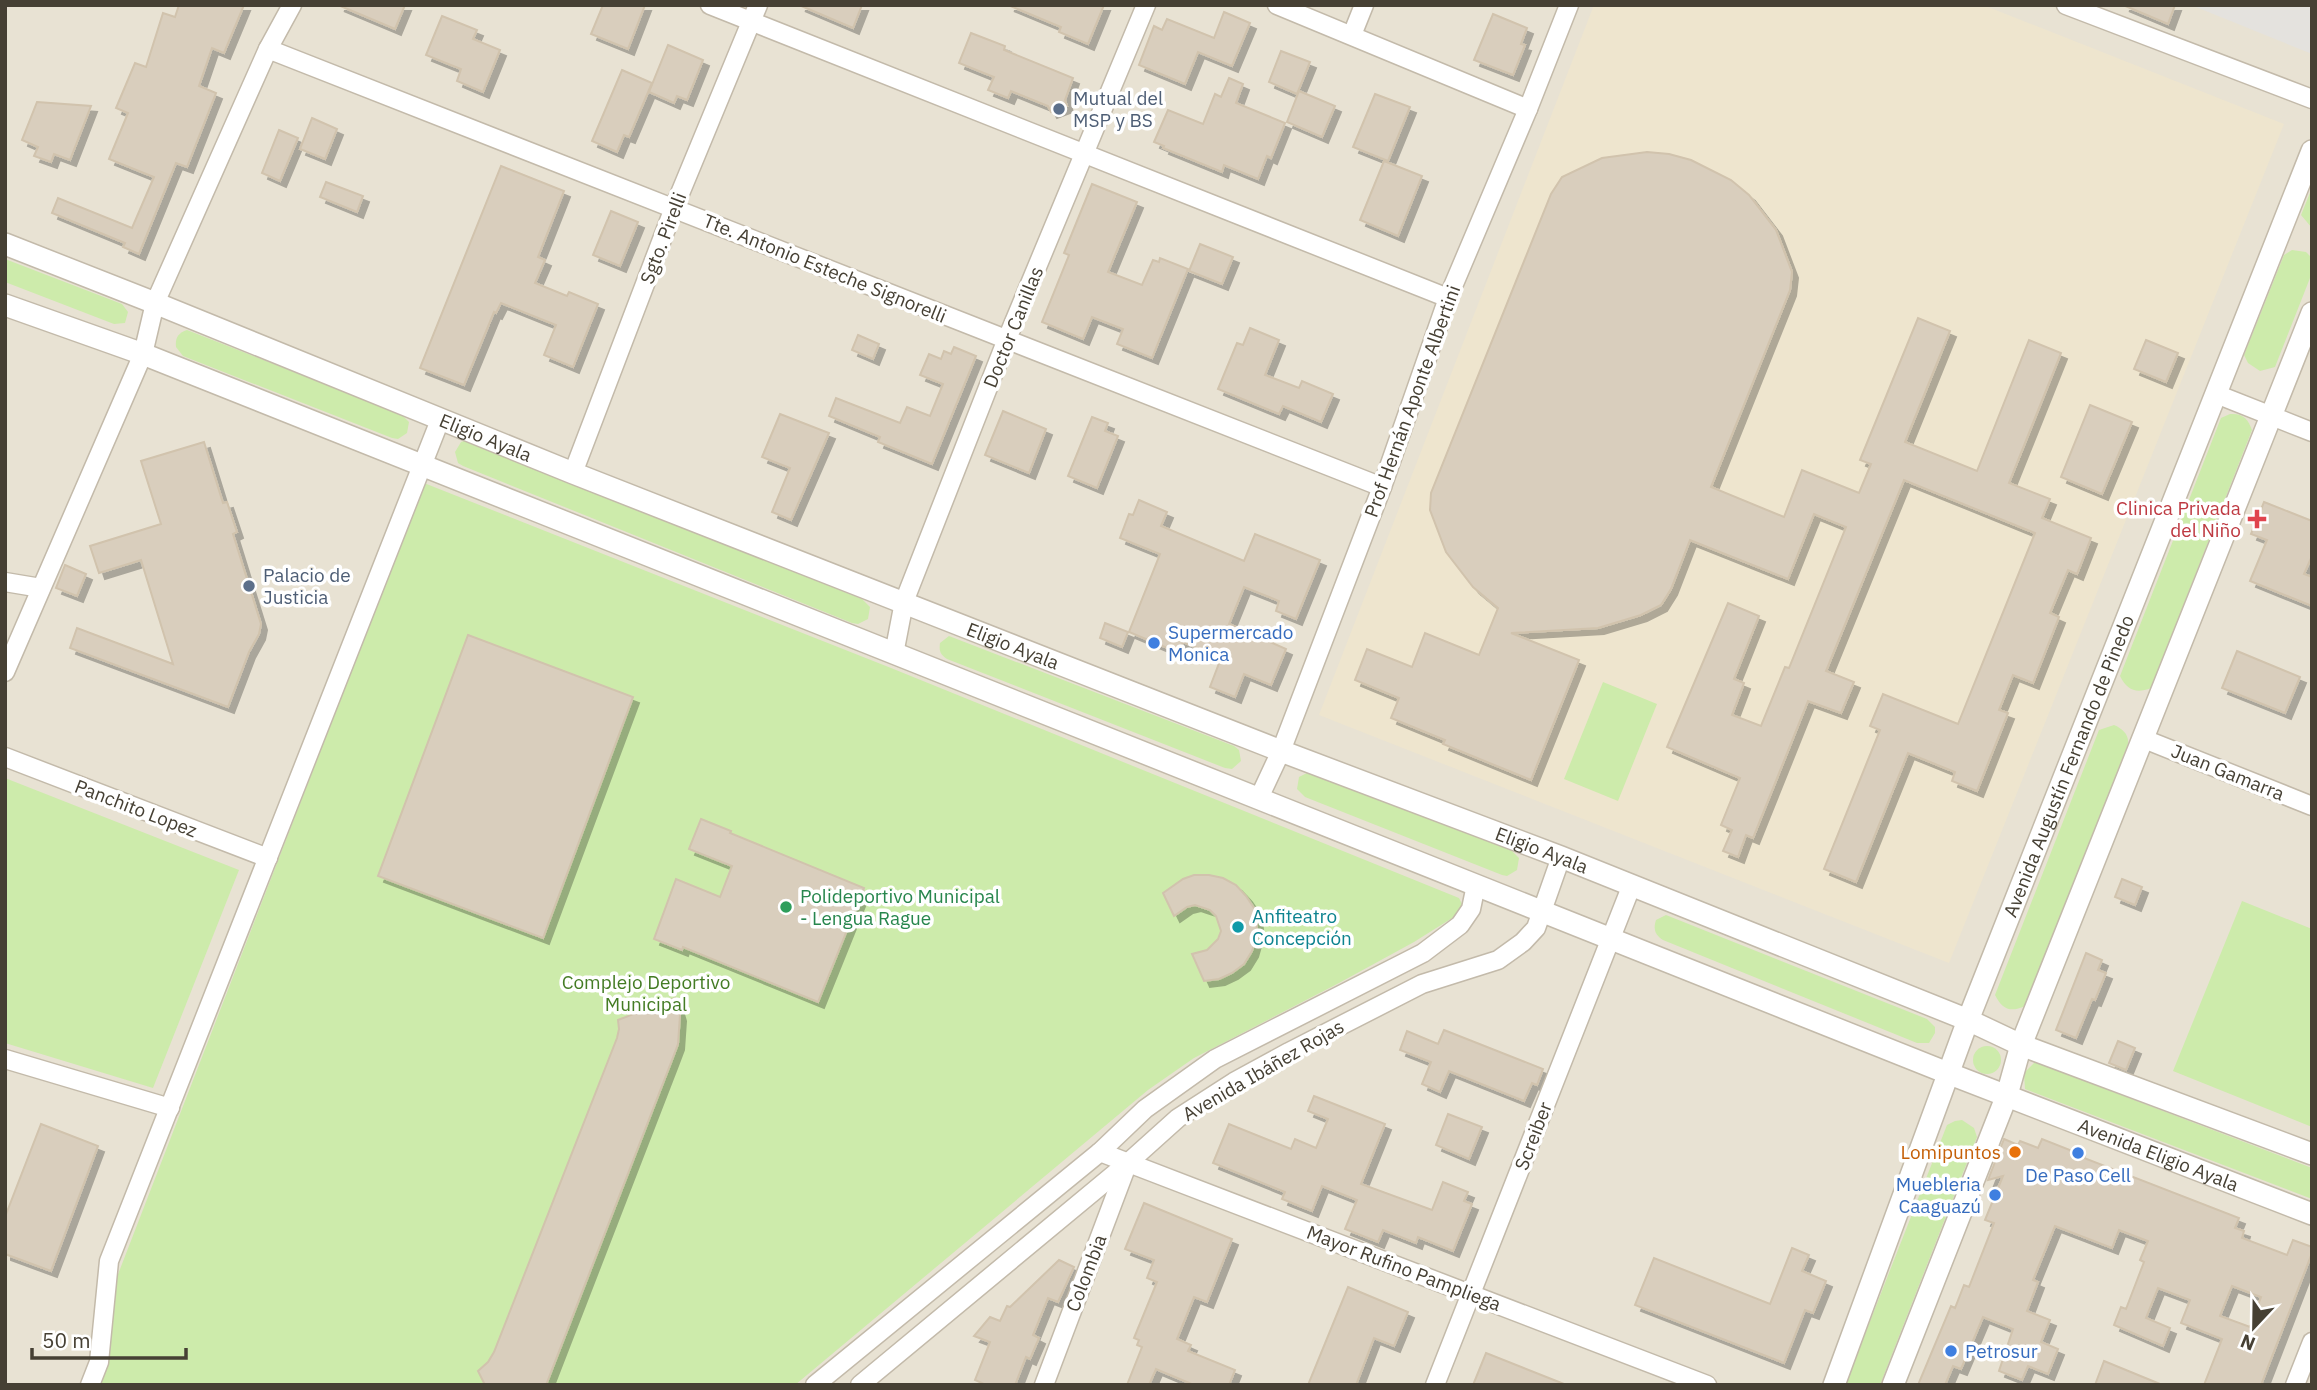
<svg xmlns="http://www.w3.org/2000/svg" width="2317" height="1390" font-family="'IBM Plex Sans',sans-serif">
	<style>
		.residential { fill: #e8e2d3 }
		.education { fill: #eee5ce }
		.green { fill: #cdebab }
		.parking { fill: #e4e2de }
		.building { fill: #d9cebd; stroke: #d1c3ad; stroke-width: 2; fill-rule: evenodd; filter: url(#shadow) }
		.lines { fill: none; stroke-linecap: round; stroke-linejoin: round }
		.minor-casing { stroke: #c3baaa; stroke-width: 21 }
		.tertiary-casing { stroke: #c3baaa; stroke-width: 24 }
		.minor { stroke: #fff; stroke-width: 18 }
		.tertiary { stroke: #fff; stroke-width: 21 }
		.service-dot { fill: #5c6f8a; stroke: #fff; stroke-width: 2.5 }
		.health-dot { fill: #e0444e; stroke: #fff; stroke-width: 2.5 }
		.shop-dot { fill: #3f7fe0; stroke: #fff; stroke-width: 2.5 }
		.leisure-dot { fill: #2e9e5b; stroke: #fff; stroke-width: 2.5 }
		.culture-dot { fill: #0f9aa8; stroke: #fff; stroke-width: 2.5 }
		.food-dot { fill: #e8710a; stroke: #fff; stroke-width: 2.5 }
		.labels { text-anchor: middle; dominant-baseline: central; stroke-width: 7; stroke-linejoin: round; paint-order: stroke }
		.service-label { font-size: 19px; fill: #4e5e75; stroke: #fff; text-anchor: start }
		.street-label { font-size: 19px; fill: #464034; stroke: #fff }
		.health-label { font-size: 19px; fill: #be3a42; stroke: #fff; text-anchor: end }
		.shop-label { font-size: 19px; fill: #366cbe; stroke: #fff; text-anchor: start }
		.leisure-label { font-size: 19px; fill: #27864d; stroke: #fff; text-anchor: start }
		.culture-label { font-size: 19px; fill: #0d838f; stroke: #fff; text-anchor: start }
		.park-label { font-size: 19px; fill: #447c24; stroke: #fff }
		.food-label { font-size: 19px; fill: #c56008; stroke: #fff; text-anchor: end }
	</style>
	<defs>
		<filter id="shadow"><feDropShadow dx="6" dy="6" stdDeviation="0" flood-color="#0004"/></filter>
	</defs>
	<rect width="100%" height="100%" fill="#f4efe5"/>
	<!-- residential -->
	<rect class="residential" x="5" y="5" width="2307" height="1380"/>
	<!-- education -->
	<path class="education" d="M1594,5H1983L2284,124L1949,963L1319,715Z"/>
	<!-- green -->
	<g class="green">
		<path d="M2312,188V228L2301,215Z"/>
		<path d="M2292,250L2306,252L2311,257L2312,273L2275,367L2260,371L2248,363L2244,355L2284,255Z"/>
		<path d="M5,259L122,304L128,312L125,323L114,324L5,282Z"/>
		<path d="M187,330L401,414L409,422L407,433L398,439L392,438L183,356L176,347C175,338 178,333 187,330Z"/>
		<path d="M2230,414C2243,413 2248,419 2252,430L2151,688C2136,694 2127,690 2120,676L2221,418Z"/>
		<path d="M467,440L862,599L870,607L868,619L858,624L852,623L463,466L458,463L455,452L461,442Z"/>
		<path d="M424,483L891,668L1459,898L1462,904L1457,915L1414,942L1339,983L1194,1058L1148,1090L795,1385H97L110,1295Z"/>
		<path d="M949,636L1234,746L1239,750L1241,761L1232,769L1225,768L947,659C940,654 939,651 940,643Z"/>
		<path d="M1603,682L1657,704L1618,801L1564,779Z"/>
		<path d="M2114,725C2124,729 2131,737 2127,747L2025,1006C2010,1013 2002,1009 1995,995L2099,730Z"/>
		<path d="M1309,772L1511,850L1519,858L1517,870L1507,876L1502,875L1305,797L1297,789L1299,777Z"/>
		<path d="M5,778L239,870L153,1088L5,1043Z"/>
		<path d="M2242,901L2312,929V1127L2173,1071Z"/>
		<path d="M1666,915L1927,1019L1935,1027V1033L1929,1043H1917L1663,940C1655,935 1653,929 1656,920Z"/>
		<circle cx="1987" cy="1060" r="14"/>
		<path d="M2035,1062L2312,1168V1199L2025,1089L2024,1073Z"/>
		<path d="M1962,1120L1974,1128L1977,1137L1880,1385H1845L1947,1125L1955,1121Z"/>
	</g>
	<!-- parking -->
	<path class="parking" d="M2191,5H2312V54Z"/>
	<!-- building -->
	<g class="building">
		<path d="M179,5H244L224,53L212,48L199,86L216,93L187,167L176,163L139,254L123,247L125,243L52,213L58,198L132,228L154,177L109,159L128,113L116,108L135,63L146,67L163,13L175,17Z"/>
		<path d="M338,5H405L395,29Z"/>
		<path d="M603,5H645L628,49L591,34Z"/>
		<path d="M799,5H862L853,28Z"/>
		<path d="M1008,5H1104L1088,44L1059,32L1061,27Z"/>
		<path d="M2123,5H2175L2168,24Z"/>
		<path d="M1224,12L1250,23L1232,66L1198,52L1185,84L1139,65L1154,26L1162,30L1167,19L1214,38Z"/>
		<path d="M1493,14L1527,28L1521,44L1525,45L1513,75L1474,60Z"/>
		<path d="M442,16L477,30L473,39L500,50L483,92L457,81L461,69L426,55Z"/>
		<path d="M971,33L1005,46L1004,50L1073,78L1065,100L1067,106L1051,112L1048,106L1011,91L1008,98L988,90L994,77L959,63Z"/>
		<path d="M668,45L703,60L687,100L677,96L674,103L649,92Z"/>
		<path d="M1281,51L1310,62L1297,94L1269,82Z"/>
		<path d="M622,70L652,83L629,137L624,135L617,152L592,141Z"/>
		<path d="M1229,78L1243,84L1236,103L1285,123L1271,158L1267,156L1258,179L1224,165L1222,172L1163,148L1164,146L1154,142L1168,110L1203,124L1215,94L1221,97Z"/>
		<path d="M1299,91L1335,106L1322,137L1287,122Z"/>
		<path d="M1375,94L1410,107L1388,161L1353,147Z"/>
		<path d="M37,102L91,106L70,160L54,154L51,162L34,156L38,147L22,140Z"/>
		<path d="M312,118L337,129L325,159L300,149Z"/>
		<path d="M279,130L298,138L280,181L262,173Z"/>
		<path d="M1647,152L1669,154L1691,160L1731,180L1749,195L1776,230L1792,272L1790,290L1711,487L1784,517L1802,470L1859,493L1871,464L1860,460L1918,318L1950,331L1905,442L1977,471L2029,340L2061,353L2009,483L2050,499L2042,518L2091,538L2077,574L2068,570L2050,613L2059,617L2033,683L2013,675L1999,710L2008,713L1977,791L1952,781L1955,772L1908,753L1856,882L1824,869L1880,730L1870,726L1883,694L1958,724L2035,533L1904,480L1826,671L1854,682L1841,713L1808,701L1753,838L1746,835L1738,857L1723,851L1732,830L1721,825L1740,778L1667,747L1728,603L1759,616L1734,679L1744,683L1732,715L1761,726L1785,667L1789,668L1846,527L1814,514L1788,579L1690,540L1671,589L1661,605L1641,615L1598,628L1511,633L1579,660L1531,780L1443,744L1445,740L1391,718L1399,698L1355,680L1367,649L1412,667L1425,633L1479,655L1498,608L1473,587L1446,552L1430,510L1431,493L1551,194L1562,177L1602,158Z"/>
		<path d="M1384,161L1422,176L1398,236L1360,220Z"/>
		<path d="M501,166L564,191L538,257L545,260L535,283L567,296L569,292L598,304L573,367L544,355L556,325L501,303L496,313L494,312L464,385L420,368Z"/>
		<path d="M326,182L363,196L357,212L320,197Z"/>
		<path d="M1092,184L1137,202L1108,272L1142,285L1153,260L1159,262L1160,258L1188,269L1152,358L1117,344L1123,329L1092,317L1083,339L1042,322L1069,255L1064,253Z"/>
		<path d="M611,211L638,222L620,266L593,255Z"/>
		<path d="M1200,244L1233,257L1222,284L1189,271Z"/>
		<path d="M1250,328L1279,340L1265,375L1299,388L1302,381L1333,394L1321,422L1283,406L1279,414L1218,389L1237,343L1243,345Z"/>
		<path d="M858,335L879,344L873,359L852,350Z"/>
		<path d="M2146,340L2178,353L2166,382L2134,369Z"/>
		<path d="M954,347L976,356L932,464L878,442L880,437L829,416L836,398L900,423L907,407L930,416L943,384L920,375L929,354L941,359L944,351L951,354Z"/>
		<path d="M2090,405L2132,422L2102,494L2061,477Z"/>
		<path d="M1003,411L1046,429L1029,473L985,455Z"/>
		<path d="M780,414L829,433L791,520L772,512L790,468L762,457Z"/>
		<path d="M1092,417L1108,423L1105,431L1118,436L1097,488L1068,476Z"/>
		<path d="M204,442L223,503L227,502L237,532L233,534L261,624L259,634L249,652L228,707L70,648L77,628L173,664L141,560L99,573L90,546L161,524L141,461Z"/>
		<path d="M1139,500L1167,512L1161,526L1244,561L1255,534L1320,560L1296,619L1276,611L1279,601L1244,587L1229,624L1286,649L1271,685L1244,674L1235,697L1210,687L1221,658L1183,642L1179,653L1129,632L1160,554L1120,538L1129,514L1133,515Z"/>
		<path d="M2264,502L2312,521V556L2304,574L2312,577V606L2250,581L2267,540L2251,534Z"/>
		<path d="M65,565L86,574L77,596L56,588Z"/>
		<path d="M1105,623L1128,632L1122,647L1100,638Z"/>
		<path d="M468,635L633,697L543,938L378,876Z"/>
		<path d="M2237,651L2300,677L2285,713L2222,688Z"/>
		<path d="M701,819L731,831L730,833L864,888L818,1002L683,947L682,950L654,939L676,879L720,897L732,866L689,849Z"/>
		<path d="M1194,875H1209L1223,878L1236,885L1246,896L1254,908L1257,923L1256,937L1252,951L1244,964L1232,973L1219,979L1204,981L1192,954L1207,950L1218,939L1221,931L1216,916L1210,910L1195,905L1187,907L1174,916L1163,893L1183,879Z"/>
		<path d="M2122,879L2142,887L2135,905L2115,897Z"/>
		<path d="M2086,953L2102,960L2098,970L2106,973L2095,1000L2092,999L2076,1038L2056,1030Z"/>
		<path d="M675,998L680,1015L678,1044L672,1060L546,1385H485L478,1371L488,1362L494,1352L617,1038L619,1029L618,1020Z"/>
		<path d="M1444,1030L1543,1069L1537,1085L1532,1083L1524,1101L1449,1071L1440,1092L1422,1084L1431,1062L1400,1050L1407,1031L1438,1044Z"/>
		<path d="M2118,1041L2135,1048L2126,1070L2109,1063Z"/>
		<path d="M1314,1096L1385,1124L1361,1184L1432,1210L1443,1182L1468,1192L1464,1201L1472,1204L1453,1251L1418,1237L1416,1243L1383,1230L1378,1242L1345,1229L1357,1200L1322,1186L1312,1211L1282,1199L1285,1192L1213,1163L1229,1124L1291,1149L1295,1139L1316,1148L1328,1119L1308,1111Z"/>
		<path d="M1448,1114L1482,1127L1469,1159L1436,1145Z"/>
		<path d="M41,1124L98,1146L51,1271L5,1254V1217Z"/>
		<path d="M2004,1139L2018,1145L2020,1141L2038,1148L2042,1139L2085,1156L2084,1158L2239,1218L2235,1228L2244,1231L2242,1238L2287,1255L2293,1240L2312,1247V1253L2261,1385H2204L2222,1339L2181,1323L2190,1300L2158,1288L2146,1318L2170,1328L2163,1346L2114,1325L2121,1307L2126,1309L2144,1262L2140,1260L2148,1241L2119,1230L2112,1248L2055,1226L2033,1280L2038,1282L2027,1311L2050,1320L2041,1342L2058,1349L2048,1374L2028,1366L2022,1380L1999,1371L2013,1329L1983,1317L1961,1369L1953,1366L1945,1385H1918L1951,1306L1955,1308L1964,1285L1969,1287L1994,1223L1985,1220L2003,1176L1988,1180ZM2232,1286L2261,1297L2250,1327L2220,1316Z"/>
		<path d="M1144,1203L1232,1239L1207,1302L1194,1297L1177,1339L1191,1345L1188,1351L1235,1370L1229,1385H1194L1156,1369L1149,1385H1127L1142,1347L1137,1345L1139,1340L1134,1338L1157,1282L1147,1278L1154,1260L1125,1249Z"/>
		<path d="M1792,1248L1809,1255L1802,1271L1826,1281L1813,1313L1805,1310L1784,1363L1635,1305L1654,1258L1770,1304Z"/>
		<path d="M1059,1260L1074,1267L1058,1302L1048,1298L1033,1335L1039,1338L1030,1359L1026,1357L1015,1385H986L975,1380L990,1342L974,1336L990,1317L1000,1321L1007,1306L1010,1307Z"/>
		<path d="M1348,1287L1408,1312L1394,1346L1374,1338L1356,1385H1308Z"/>
		<path d="M1486,1353L1564,1384V1385H1473Z"/>
		<path d="M2104,1361L2160,1384V1385H2095Z"/>
	</g>
	<g class="lines">
		<defs>
			<g id="minor">
				<path d="M710,5L1448,298"/>
				<path d="M1277,5L1528,109"/>
				<path d="M2066,5L2312,99"/>
				<path d="M1352,35L1364,5"/>
				<path d="M268,49L1382,487"/>
				<path d="M2216,394L2312,432"/>
				<path d="M573,473L674,208L758,5"/>
				<path d="M5,582L41,588"/>
				<path d="M894,654L904,602L1007,339L1146,5"/>
				<path d="M5,672L143,354L155,303L268,49L292,5"/>
				<path d="M2144,739L2312,806"/>
				<path d="M5,757L268,858"/>
				<path d="M1259,798L1281,751L1382,487L1448,298L1528,109L1569,5"/>
				<path d="M5,1059L170,1108"/>
				<path d="M1100,1152L1707,1385"/>
				<path d="M90,1385L99,1362L109,1261L440,420"/>
				<path d="M815,1385L1100,1152L1145,1109L1215,1059L1423,953L1460,925L1471,909L1476,885"/>
				<path d="M860,1385L1129,1162L1178,1118L1234,1082L1289,1052L1422,984L1498,960L1523,942L1536,928L1561,857"/>
				<path d="M1044,1385L1127,1165"/>
				<path d="M1435,1385L1631,887"/>
				<path d="M2295,1385L2312,1342"/>
			</g>
			<g id="tertiary">
				<path id="s1" d="M5,244L155,303L573,473L1281,751L1561,857L1968,1020L2021,1045L2312,1154"/>
				<path id="s2" d="M5,305L143,354L1950,1074L2312,1214"/>
				<path id="s3" d="M1834,1385L1968,1020L2312,151"/>
				<path d="M1893,1385L2007,1095L2021,1045L2312,313"/>
			</g>
		</defs>
		<!-- minor casing -->
		<use href="#minor" class="minor-casing"/>
		<!-- tertiary casing -->
		<use href="#tertiary" class="tertiary-casing"/>
		<!-- minor -->
		<use href="#minor" class="minor"/>
		<!-- tertiary -->
		<use href="#tertiary" class="tertiary"/>
	</g>
	<!-- markers -->
	<g class="service-dot">
		<circle cx="1059" cy="109" r="7"/>
		<circle cx="249" cy="586" r="7"/>
	</g>
	<path class="health-dot" d="M2253.5 508.5h7v7h7v7h-7v7h-7v-7h-7v-7h7z"/>
	<g class="shop-dot">
		<circle cx="1154" cy="643" r="7"/>
		<circle cx="2078" cy="1153" r="7"/>
		<circle cx="1995" cy="1195" r="7"/>
		<circle cx="1951" cy="1351" r="7"/>
	</g>
	<circle class="leisure-dot" cx="786" cy="907" r="7"/>
	<circle class="culture-dot" cx="1238" cy="927" r="7"/>
	<circle class="food-dot" cx="2015" cy="1152" r="7"/>
	<g class="labels">
		<!-- service labels -->
		<g class="service-label">
			<text x="1073" y="98">Mutual del<tspan x="1073" dy="22">MSP y BS</tspan></text>
			<text x="263" y="575">Palacio de<tspan x="263" dy="22">Justicia</tspan></text>
		</g>
		<!-- street labels -->
		<g class="street-label">
			<text transform="translate(663 238) rotate(-69)">Sgto. Pirelli</text>
			<text transform="translate(825 268) rotate(22)">Tte. Antonio Esteche Signorelli</text>
			<text transform="translate(1013 327) rotate(-68)">Doctor Canillas</text>
			<text transform="translate(1412 401) rotate(-70)">Prof Hernán Aponte Albertini</text>
			<text stroke="none"><textPath href="#s1" startOffset="518">Eligio Ayala</textPath></text>
			<text stroke="none"><textPath href="#s1" startOffset="1085">Eligio Ayala</textPath></text>
			<text stroke="none"><textPath href="#s3" startOffset="662">Avenida Augustín Fernando de Pinedo</textPath></text>
			<text transform="translate(2228 772) rotate(22)">Juan Gamarra</text>
			<text transform="translate(136 808) rotate(21)">Panchito Lopez</text>
			<text stroke="none"><textPath href="#s1" startOffset="1652">Eligio Ayala</textPath></text>
			<text transform="translate(1263 1070) rotate(-30)">Avenida Ibáñez Rojas</text>
			<text transform="translate(1533 1136) rotate(-69)">Screiber</text>
			<text stroke="none"><textPath href="#s2" startOffset="2315">Avenida Eligio Ayala</textPath></text>
			<text transform="translate(1404 1268) rotate(21)">Mayor Rufino Pampliega</text>
			<text transform="translate(1086 1273) rotate(-69)">Colombia</text>
		</g>
		<!-- health labels -->
		<g class="health-label">
			<text x="2241" y="508">Clinica Privada<tspan x="2241" dy="22">del Niño</tspan></text>
		</g>
		<!-- shop labels -->
		<g class="shop-label">
			<text x="1168" y="632">Supermercado<tspan x="1168" dy="22">Monica</tspan></text>
			<text x="2078" y="1175" text-anchor="middle">De Paso Cell</text>
			<text x="1981" y="1184" text-anchor="end">Muebleria<tspan x="1981" dy="22">Caaguazú</tspan></text>
			<text x="1965" y="1351">Petrosur</text>
		</g>
		<!-- leisure labels -->
		<g class="leisure-label">
			<text x="800" y="896">Polideportivo Municipal<tspan x="800" dy="22">- Lengua Rague</tspan></text>
		</g>
		<!-- culture labels -->
		<g class="culture-label">
			<text x="1252" y="916">Anfiteatro<tspan x="1252" dy="22">Concepción</tspan></text>
		</g>
		<!-- park labels -->
		<g class="park-label">
			<text x="646" y="982">Complejo Deportivo<tspan x="646" dy="22">Municipal</tspan></text>
		</g>
		<!-- food labels -->
		<g class="food-label">
			<text x="2001" y="1152">Lomipuntos</text>
		</g>
	</g>
	<!-- border -->
	<rect width="2317" height="1390" fill="none" stroke="#464034" stroke-width="14"/>
	<!-- north arrow -->
	<g transform="translate(2254 1327) rotate(202)" stroke="#ffffff" stroke-width="5" paint-order="stroke">
	<path d="M0-5L12 26L0 18L-12 26Z" fill="#464034"/>
	<text y="-10" font-size="19" font-weight="bold" text-anchor="middle" fill="#464034">N</text>
	</g>
	<!-- scale -->
	<path d="M32 1348v10h154v-10" fill="none" stroke="#464034" stroke-width="3.5"/>
	<text x="42" y="1348" font-size="21" fill="#464034" stroke="#ffffff" stroke-width="5" paint-order="stroke">50 m</text>
</svg>
